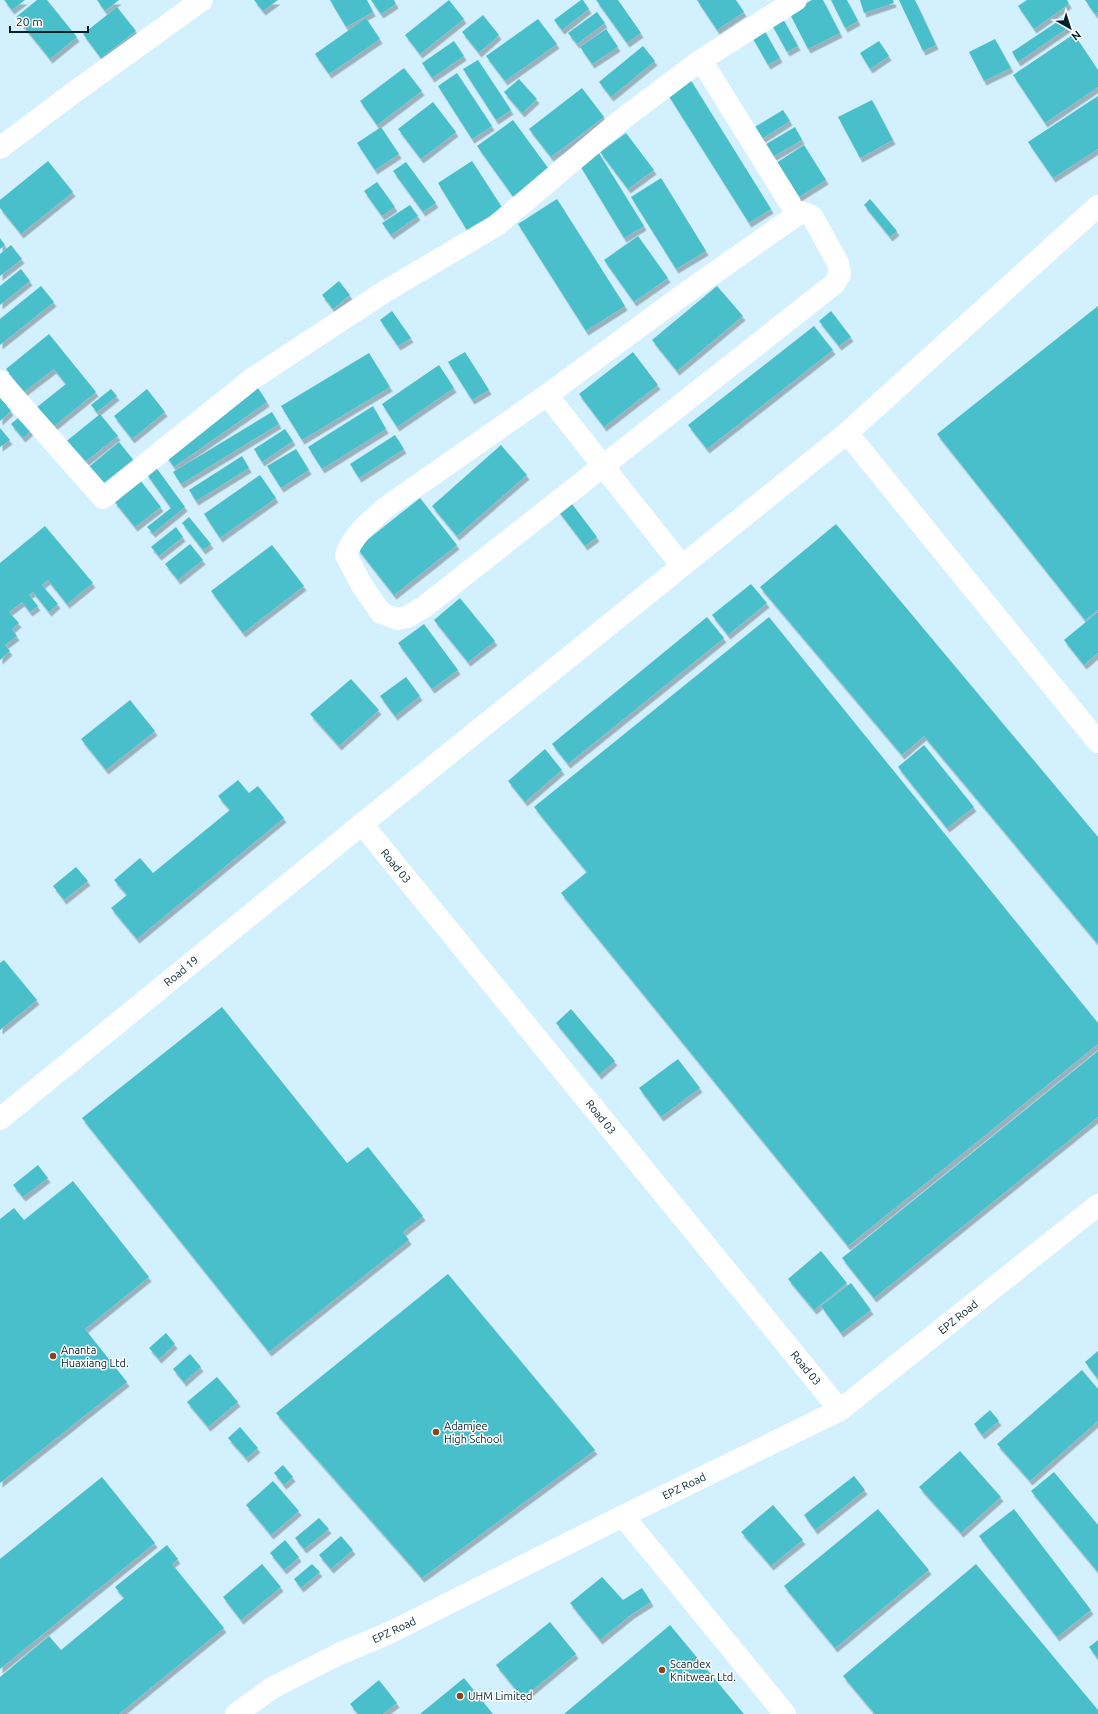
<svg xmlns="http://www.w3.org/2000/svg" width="1098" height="1714" font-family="Ubuntu,sans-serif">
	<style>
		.building { fill: #49bfcc; filter: url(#shadow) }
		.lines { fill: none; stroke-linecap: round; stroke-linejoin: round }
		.street { stroke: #fff; stroke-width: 22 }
		.poi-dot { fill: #8a4320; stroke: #fff; stroke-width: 1.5 }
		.labels { text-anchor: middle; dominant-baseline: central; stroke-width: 3; stroke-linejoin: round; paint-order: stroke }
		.street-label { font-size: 11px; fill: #00212c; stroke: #fff }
		.poi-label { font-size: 11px; fill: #00212c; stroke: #fff; text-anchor: start }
	</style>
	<defs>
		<filter id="shadow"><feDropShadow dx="2.5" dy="4.5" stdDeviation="0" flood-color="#0004"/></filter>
	</defs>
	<rect width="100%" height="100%" fill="#d2f0fd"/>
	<!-- building -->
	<g class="building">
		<path d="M4,0H25L12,10Z"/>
		<path d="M37,0H47L77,37L50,59L16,17Z"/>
		<path d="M97,0H119L105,11Z"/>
		<path d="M254,0H278L263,11Z"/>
		<path d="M330,0H367L373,12L346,27Z"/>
		<path d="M371,0H394L396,4L381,14Z"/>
		<path d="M449,0L464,19L420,54L405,35Z"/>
		<path d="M581,0H583L589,9L562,30L554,20Z"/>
		<path d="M596,0H618L641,33L627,43Z"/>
		<path d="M697,0H736L744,12L717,30Z"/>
		<path d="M812,0H823L840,33L808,49L789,12Z"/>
		<path d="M831,0H847L858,21L845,28Z"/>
		<path d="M860,0H893L894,3L864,13Z"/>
		<path d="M899,0H915L936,45L923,51Z"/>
		<path d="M1027,0H1067L1069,4L1034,29L1018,6Z"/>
		<path d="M1085,0H1098V12L1095,14Z"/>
		<path d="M117,7L136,31L101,58L83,34Z"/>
		<path d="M597,12L605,23L577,44L568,33Z"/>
		<path d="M483,15L499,35L479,53L462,32Z"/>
		<path d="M782,17L798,46L787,52L771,23Z"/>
		<path d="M366,18L380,39L329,74L315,54Z"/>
		<path d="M1063,18L1069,27L1018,62L1012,52Z"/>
		<path d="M538,19L557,44L505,81L486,56Z"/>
		<path d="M763,28L780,58L768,65L751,35Z"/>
		<path d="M606,29L618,47L592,64L580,47Z"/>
		<path d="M1074,34L1098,70V87L1045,123L1013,75Z"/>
		<path d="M995,39L1011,68L984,81L969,52Z"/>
		<path d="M454,41L464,56L432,78L422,63Z"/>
		<path d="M879,41L889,56L870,69L860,53Z"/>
		<path d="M643,46L655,61L611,97L599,82Z"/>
		<path d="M478,60L511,110L496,120L463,69Z"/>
		<path d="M404,68L422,91L377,125L360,101Z"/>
		<path d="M457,73L492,126L472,139L438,86Z"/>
		<path d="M519,79L537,99L522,113L504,92Z"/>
		<path d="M690,79L771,209L749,223L667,93Z"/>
		<path d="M582,88L604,117L551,157L529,129Z"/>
		<path d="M1098,96V149L1053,178L1028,142Z"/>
		<path d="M872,100L893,140L860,158L838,117Z"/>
		<path d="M433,102L456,132L421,159L398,129Z"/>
		<path d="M783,110L790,121L760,140L753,128Z"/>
		<path d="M513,120L551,172L515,199L477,146Z"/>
		<path d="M381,127L399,154L375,170L357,143Z"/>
		<path d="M795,127L802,140L769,159L761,147Z"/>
		<path d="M626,133L654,170L628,189L600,152Z"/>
		<path d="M804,145L826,180L794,200L773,165Z"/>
		<path d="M597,150L644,226L624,238L578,162Z"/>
		<path d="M48,161L73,192L21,234L0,208V200Z"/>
		<path d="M472,161L505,212L470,235L438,183Z"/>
		<path d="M406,162L436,203L423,212L393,171Z"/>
		<path d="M661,178L706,251L676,269L631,197Z"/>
		<path d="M377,182L395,207L382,216L364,191Z"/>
		<path d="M557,199L625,306L586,331L518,224Z"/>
		<path d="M870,199L897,231L890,237L864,205Z"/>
		<path d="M410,205L418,216L391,235L382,223Z"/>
		<path d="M638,236L668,278L634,302L604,260Z"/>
		<path d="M0,238L5,245L0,249Z"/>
		<path d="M11,245L22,259L0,276V254Z"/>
		<path d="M21,269L30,281L0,305V286Z"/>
		<path d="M339,281L350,295L333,309L322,295Z"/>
		<path d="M41,286L54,302L0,345V319Z"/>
		<path d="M717,286L743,316L677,371L652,340Z"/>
		<path d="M1098,306V610L1085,620L937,434Z"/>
		<path d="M392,311L411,338L398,346L380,320Z"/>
		<path d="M831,311L851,337L839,346L819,321Z"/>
		<path d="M814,326L833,350L707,449L688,425Z"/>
		<path d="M49,334L96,392L53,427L37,407L66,384L54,369L24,392L6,369Z"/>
		<path d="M465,352L489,390L472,400L448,362Z"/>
		<path d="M633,352L658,385L604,427L579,394Z"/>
		<path d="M369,353L390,387L302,440L281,406Z"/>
		<path d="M439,365L454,388L397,427L382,404Z"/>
		<path d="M258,388L267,402L174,467L165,454Z"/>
		<path d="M111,389L117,396L97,412L91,405Z"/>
		<path d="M147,389L165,412L132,439L114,416Z"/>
		<path d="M0,397L11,411L0,421Z"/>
		<path d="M373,406L386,429L322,469L308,447Z"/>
		<path d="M272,412L279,424L181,484L173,472Z"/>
		<path d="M24,413L36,426L23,438L11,424Z"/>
		<path d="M100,414L118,436L80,466L63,444Z"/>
		<path d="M0,428L10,440L0,447Z"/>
		<path d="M285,429L293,441L262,462L254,449Z"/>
		<path d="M395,435L404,449L359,478L350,464Z"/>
		<path d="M119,442L135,462L101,489L85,470Z"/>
		<path d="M501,445L527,475L457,536L432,506Z"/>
		<path d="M296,449L309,470L281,488L267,466Z"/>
		<path d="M242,456L249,468L196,501L189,490Z"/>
		<path d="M155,466L185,507L153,533L147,527L171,508L146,473Z"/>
		<path d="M260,475L276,498L220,538L204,514Z"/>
		<path d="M140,480L161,507L135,527L114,501Z"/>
		<path d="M420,498L457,545L394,595L357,548Z"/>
		<path d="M569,500L597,537L585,546L557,509Z"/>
		<path d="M189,517L211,544L203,550L182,523Z"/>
		<path d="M836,524L1098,837V944L924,736L902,755L760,587Z"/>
		<path d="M45,526L93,583L67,604L48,580L42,585L58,604L49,612L33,592L29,595L38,606L30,612L22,602L9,612L19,623L12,629L17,636L5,645L10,651L0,660V563Z"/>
		<path d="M176,527L183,537L159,556L151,547Z"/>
		<path d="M190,544L203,560L178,580L165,564Z"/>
		<path d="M272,545L304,586L243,633L211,591Z"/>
		<path d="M751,584L767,603L728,635L712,615Z"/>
		<path d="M460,598L495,641L468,662L434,620Z"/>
		<path d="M1098,612V653L1084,665L1064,640Z"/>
		<path d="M707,617L724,638L568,764L552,744Z"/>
		<path d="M769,617L1098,1023V1044L848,1246L561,893L587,872L534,807Z"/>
		<path d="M424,624L458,670L432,689L398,643Z"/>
		<path d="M406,677L420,696L395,716L380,696Z"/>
		<path d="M351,679L379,710L339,746L310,714Z"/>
		<path d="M130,700L155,731L106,770L81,739Z"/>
		<path d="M924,745L974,807L947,828L898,767Z"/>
		<path d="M545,749L562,770L525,802L508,781Z"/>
		<path d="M238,780L249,793L258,786L284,818L137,939L111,908L127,895L114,880L140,858L153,873L230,810L218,796Z"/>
		<path d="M76,867L88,881L64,900L53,886Z"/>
		<path d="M4,960L37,1000L0,1030V963Z"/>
		<path d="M222,1007L347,1163L368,1147L423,1216L403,1232L409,1240L269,1352L82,1118Z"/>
		<path d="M571,1009L615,1061L599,1075L556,1023Z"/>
		<path d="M1098,1051V1117L874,1298L842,1258Z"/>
		<path d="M678,1059L700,1088L661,1117L639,1088Z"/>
		<path d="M38,1165L48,1178L23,1197L13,1185Z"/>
		<path d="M73,1181L149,1277L85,1329L127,1382L0,1483V1219L14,1208L24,1220Z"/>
		<path d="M821,1251L847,1283L814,1310L788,1279Z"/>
		<path d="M448,1274L595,1450L422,1578L276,1413Z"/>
		<path d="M851,1283L871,1310L841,1333L821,1306Z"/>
		<path d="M166,1333L175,1344L159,1359L149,1348Z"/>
		<path d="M1098,1351V1379L1085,1362Z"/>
		<path d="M190,1354L201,1367L184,1382L173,1369Z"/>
		<path d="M1082,1370L1098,1389V1421L1030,1481L997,1444Z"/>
		<path d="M217,1377L238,1402L208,1427L187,1402Z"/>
		<path d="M990,1410L999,1421L982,1435L974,1424Z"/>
		<path d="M240,1427L258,1448L246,1458L228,1438Z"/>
		<path d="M960,1451L1001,1497L961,1533L919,1487Z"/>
		<path d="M283,1465L293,1477L284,1485L274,1473Z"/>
		<path d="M1054,1472L1098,1525V1572L1031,1491Z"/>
		<path d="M854,1476L865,1490L815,1530L804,1515Z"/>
		<path d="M102,1477L155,1543L0,1669V1559Z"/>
		<path d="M273,1481L299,1511L271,1535L246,1505Z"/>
		<path d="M773,1505L803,1540L771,1566L741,1532Z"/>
		<path d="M878,1509L929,1570L835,1648L784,1586Z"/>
		<path d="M1014,1509L1091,1610L1057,1637L979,1536Z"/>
		<path d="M319,1518L329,1529L304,1549L295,1538Z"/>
		<path d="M341,1536L353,1550L331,1569L319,1555Z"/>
		<path d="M285,1540L299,1557L284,1570L270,1553Z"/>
		<path d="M167,1545L178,1559L172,1564L224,1628L119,1714H0V1677L49,1636L61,1650L124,1598L115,1587Z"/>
		<path d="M262,1564L281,1587L241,1620L223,1597Z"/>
		<path d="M312,1564L320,1572L301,1588L294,1579Z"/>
		<path d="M976,1564L1098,1710V1714H875L843,1676Z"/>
		<path d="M602,1577L623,1600L642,1588L651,1602L632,1614L600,1640L570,1603Z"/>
		<path d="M550,1622L576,1654L523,1698L496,1665Z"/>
		<path d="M670,1625L744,1714H564Z"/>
		<path d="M1098,1640V1659L1089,1647Z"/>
		<path d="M464,1678L493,1714H420Z"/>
		<path d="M379,1680L397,1703L383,1714H358L350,1704Z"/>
	</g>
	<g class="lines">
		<!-- street -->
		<g class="street">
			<path d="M701,60L790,203"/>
			<path d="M0,148L69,96L202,0"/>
			<path d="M801,212L812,216L838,263L840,274L834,284L424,607L407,617L397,619L381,613L361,584L346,555C354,533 369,523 385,508L547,395L680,297Z"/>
			<path d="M0,381L103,498L252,379L384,292L497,225L620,121L701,60L796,0"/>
			<path d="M547,395L682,566"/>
			<path d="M847,433L1098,742"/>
			<path d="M362,824L840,1410"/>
			<path d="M0,1119L362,824L847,433L1098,206"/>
			<path d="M623,1516L785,1714"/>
			<path d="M236,1714L272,1688L339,1654L389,1633L623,1516L840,1410L1098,1205"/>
		</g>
	</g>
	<!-- markers -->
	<g class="poi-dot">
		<circle cx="53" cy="1356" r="4"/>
		<circle cx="436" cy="1432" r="4"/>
		<circle cx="662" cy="1670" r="4"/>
		<circle cx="460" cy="1696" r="4"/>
	</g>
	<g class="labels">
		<!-- street labels -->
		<g class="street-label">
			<text transform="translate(396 866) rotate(51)">Road 03</text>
			<text transform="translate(181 971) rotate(-39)">Road 19</text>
			<text transform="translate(601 1117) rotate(51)">Road 03</text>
			<text transform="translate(958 1317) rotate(-39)">EPZ Road</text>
			<text transform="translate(806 1368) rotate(51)">Road 03</text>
			<text transform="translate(684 1486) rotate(-26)">EPZ Road</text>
			<text transform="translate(394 1630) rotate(-25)">EPZ Road</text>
		</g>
		<!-- poi labels -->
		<g class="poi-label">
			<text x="61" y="1350">Ananta<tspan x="61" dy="13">Huaxiang Ltd.</tspan></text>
			<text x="444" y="1426">Adamjee<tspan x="444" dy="13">High School</tspan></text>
			<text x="670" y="1664">Scandex<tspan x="670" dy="13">Knitwear Ltd.</tspan></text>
			<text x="468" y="1696">UHM Limited</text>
		</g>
	</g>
	<!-- north arrow -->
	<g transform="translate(1070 28) rotate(141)" stroke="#ffffff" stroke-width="3" paint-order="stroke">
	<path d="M0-3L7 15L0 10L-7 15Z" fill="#00212c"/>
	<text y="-6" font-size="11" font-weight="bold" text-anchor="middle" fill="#00212c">N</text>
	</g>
	<!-- scale -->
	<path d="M10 26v6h78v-6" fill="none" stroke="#00212c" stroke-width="2"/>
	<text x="16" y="26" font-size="12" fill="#00212c" stroke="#ffffff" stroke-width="3" paint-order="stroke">20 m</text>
</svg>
